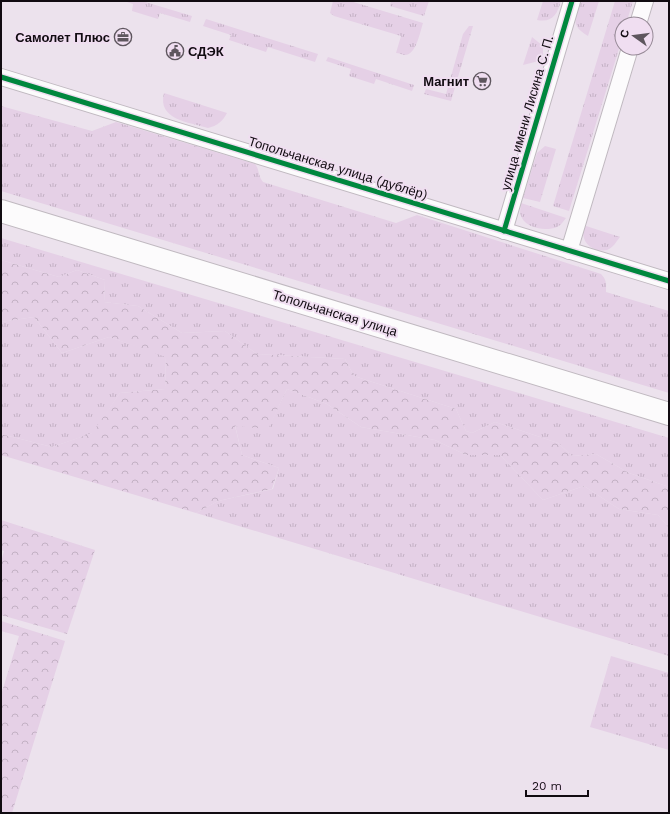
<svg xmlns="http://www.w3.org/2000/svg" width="670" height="814" font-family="'Work Sans',sans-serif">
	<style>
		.grass { fill: url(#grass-tufts) }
		.forest { fill: url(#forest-crowns) }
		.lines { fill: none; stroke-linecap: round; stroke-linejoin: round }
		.minor-casing { stroke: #c0b9c0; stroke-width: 18 }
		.secondary-casing { stroke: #c0b9c0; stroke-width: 24 }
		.minor { stroke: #fcfbfc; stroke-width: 16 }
		.secondary { stroke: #fcfbfc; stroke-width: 22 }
		.cycleway-casing { stroke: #f0def1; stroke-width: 8 }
		.cycleway { stroke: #00873e; stroke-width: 5 }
		.labels { text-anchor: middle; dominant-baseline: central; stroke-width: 4; stroke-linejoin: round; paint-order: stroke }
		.poi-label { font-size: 13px; font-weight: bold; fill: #110b11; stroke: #f0def1; text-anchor: end }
		.street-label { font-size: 13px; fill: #110b11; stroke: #f0def1 }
	</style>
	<defs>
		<pattern id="grass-tufts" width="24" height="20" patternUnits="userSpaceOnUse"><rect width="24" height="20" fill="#e5d0e6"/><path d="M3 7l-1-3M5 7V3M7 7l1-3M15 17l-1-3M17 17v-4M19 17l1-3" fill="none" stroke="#c3b1c4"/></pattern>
		<pattern id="forest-crowns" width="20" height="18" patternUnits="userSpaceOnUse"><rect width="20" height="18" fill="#e5d0e6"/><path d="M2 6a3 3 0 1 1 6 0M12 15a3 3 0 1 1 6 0" fill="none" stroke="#c3b1c4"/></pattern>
	</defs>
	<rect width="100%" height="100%" fill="#ece2ed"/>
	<!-- grass -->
	<g class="grass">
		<path d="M124,1H142L192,16L190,22L160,13L158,19L132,11L133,4Z"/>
		<path d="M333,1H350L423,23C420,32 416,55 405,55C403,55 399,53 396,53L401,36L334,16L330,13Z"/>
		<path d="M391,1H429L424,16L390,6Z"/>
		<path d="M543,1H561C557,14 553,23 537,20Z"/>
		<path d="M581,1H599L588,36C570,25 575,19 581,1Z"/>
		<path d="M615,1H633L626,24H622V39L569,211L553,206Z"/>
		<path d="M206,19L318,54L315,62L268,47L266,52L229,40L231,35L203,26Z"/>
		<path d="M469,26H473L451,101L424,94L426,89L446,94L463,34Z"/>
		<path d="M532,37L543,46V60L523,65Z"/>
		<path d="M328,57L414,85L412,91L376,79L374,84L349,76L351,69L326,61Z"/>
		<path d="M164,93L227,113C223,121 217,126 208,128C189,122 157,120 164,93Z"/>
		<path d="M1,106L92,131L116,122L255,164C260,170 257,174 263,182L396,223L417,215L601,274C607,280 606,284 606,292L669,311V393L1,191Z"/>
		<path d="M545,146L556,149L540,202L523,198L537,153Z"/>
		<path d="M521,203L566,218C563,222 561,225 557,227C545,232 523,228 520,213C520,210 521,206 521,203Z"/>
		<path d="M583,225L620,237C616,242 613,248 607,250C603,251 600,250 597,250C585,246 582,238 583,225Z"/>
		<path d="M1,238L669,438V487L629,473L596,454L572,456L558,443L495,422L472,433L466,431L456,409L354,376L345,359L257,354L225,331L182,333L138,306L104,302L105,280L77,270L59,277L1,260Z"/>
		<path d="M34,317L62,353L109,337L166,356L165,389L120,393L93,433L52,447L1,434V322Z"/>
		<path d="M287,389L327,404L361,427L435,440L466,455H500L543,500L584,486L619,509L658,515L669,528V656L196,513L218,501L273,489L279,468L242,455L235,425L268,428Z"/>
		<path d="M611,656L669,673V750L590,727Z"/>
	</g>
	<!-- forest -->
	<g class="forest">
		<path d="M1,260L59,277L77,270L105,280L104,302L138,306L182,333L225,331L257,354L345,359L354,376L456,409L466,431L472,433L495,422L558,443L572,456L596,454L629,473L669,487V528L658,515L619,509L584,486L543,500L500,455H466L435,440L361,427L327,404L287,389L268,429L235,426L242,455L279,468L272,489L218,501L196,513L1,455V434L52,447L92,433L120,393L165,389L166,357L109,337L62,353L34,317L1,322Z"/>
		<path d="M1,520L95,550L67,634L1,615V562L4,551L1,550Z"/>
		<path d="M1,621L65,641L12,813H1V695L19,636L1,631Z"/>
	</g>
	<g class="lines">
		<defs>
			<g id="minor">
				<path d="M638,24L645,1"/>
				<path d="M1,77L669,281"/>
				<path d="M504,231L572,1"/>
				<path d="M569,251L630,48"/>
			</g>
			<path id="secondary" d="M1,211L669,414"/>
		</defs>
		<!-- minor casing -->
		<use href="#minor" class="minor-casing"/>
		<!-- secondary casing -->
		<use href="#secondary" class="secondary-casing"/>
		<!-- minor -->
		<use href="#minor" class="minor"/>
		<!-- secondary -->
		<use href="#secondary" class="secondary"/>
		<defs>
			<g id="cycleway">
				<path d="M1,77L669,281"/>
				<path d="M504,231L572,1"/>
			</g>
		</defs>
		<!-- cycleway casing -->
		<use href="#cycleway" class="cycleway-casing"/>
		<!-- cycleway -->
		<use href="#cycleway" class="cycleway"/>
	</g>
	<!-- icons -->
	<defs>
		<symbol id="office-ring" viewBox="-11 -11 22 22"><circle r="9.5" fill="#f0def1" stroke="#5e565e" stroke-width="1.5"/><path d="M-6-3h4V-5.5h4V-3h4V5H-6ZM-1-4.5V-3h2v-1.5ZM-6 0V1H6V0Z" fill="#5e565e"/></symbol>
		<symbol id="civic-ring" viewBox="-11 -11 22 22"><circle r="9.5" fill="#f0def1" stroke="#5e565e" stroke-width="1.5"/><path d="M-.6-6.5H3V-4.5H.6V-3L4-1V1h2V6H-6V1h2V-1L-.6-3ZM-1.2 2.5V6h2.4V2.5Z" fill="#5e565e"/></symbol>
		<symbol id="supermarket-ring" viewBox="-11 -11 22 22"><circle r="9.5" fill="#f0def1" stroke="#5e565e" stroke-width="1.5"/><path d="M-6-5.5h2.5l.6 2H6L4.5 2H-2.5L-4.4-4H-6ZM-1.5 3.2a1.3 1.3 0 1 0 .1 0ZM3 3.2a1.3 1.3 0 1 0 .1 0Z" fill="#5e565e"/></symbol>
	</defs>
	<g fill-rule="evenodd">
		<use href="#office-ring" x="113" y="27" width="20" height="20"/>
		<use href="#civic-ring" x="165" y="41" width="20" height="20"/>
		<use href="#supermarket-ring" x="472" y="71" width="20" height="20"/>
	</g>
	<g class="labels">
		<!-- poi labels -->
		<g class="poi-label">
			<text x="110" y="37">Самолет Плюс</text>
			<text x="188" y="51" text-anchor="start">СДЭК</text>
			<text x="469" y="81">Магнит</text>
		</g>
		<!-- street labels -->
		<g class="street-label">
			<text transform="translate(527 113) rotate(-74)">улица имени Лисина С. П.</text>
			<text transform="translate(338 168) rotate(17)">Топольчанская улица (дублёр)</text>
			<text transform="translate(335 313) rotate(17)">Топольчанская улица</text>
		</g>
	</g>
	<!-- border -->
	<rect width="670" height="814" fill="none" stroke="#110b11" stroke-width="4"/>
	<!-- north arrow -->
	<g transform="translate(634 36) rotate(284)"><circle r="19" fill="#f0def1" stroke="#978a97"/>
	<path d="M0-3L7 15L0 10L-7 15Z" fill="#5e565e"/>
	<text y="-6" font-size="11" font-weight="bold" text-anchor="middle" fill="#110b11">С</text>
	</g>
	<!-- scale -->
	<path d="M526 790v6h62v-6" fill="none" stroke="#110b11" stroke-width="2"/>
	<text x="532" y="790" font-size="12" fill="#110b11" stroke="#f0def1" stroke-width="3" paint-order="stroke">20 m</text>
</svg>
